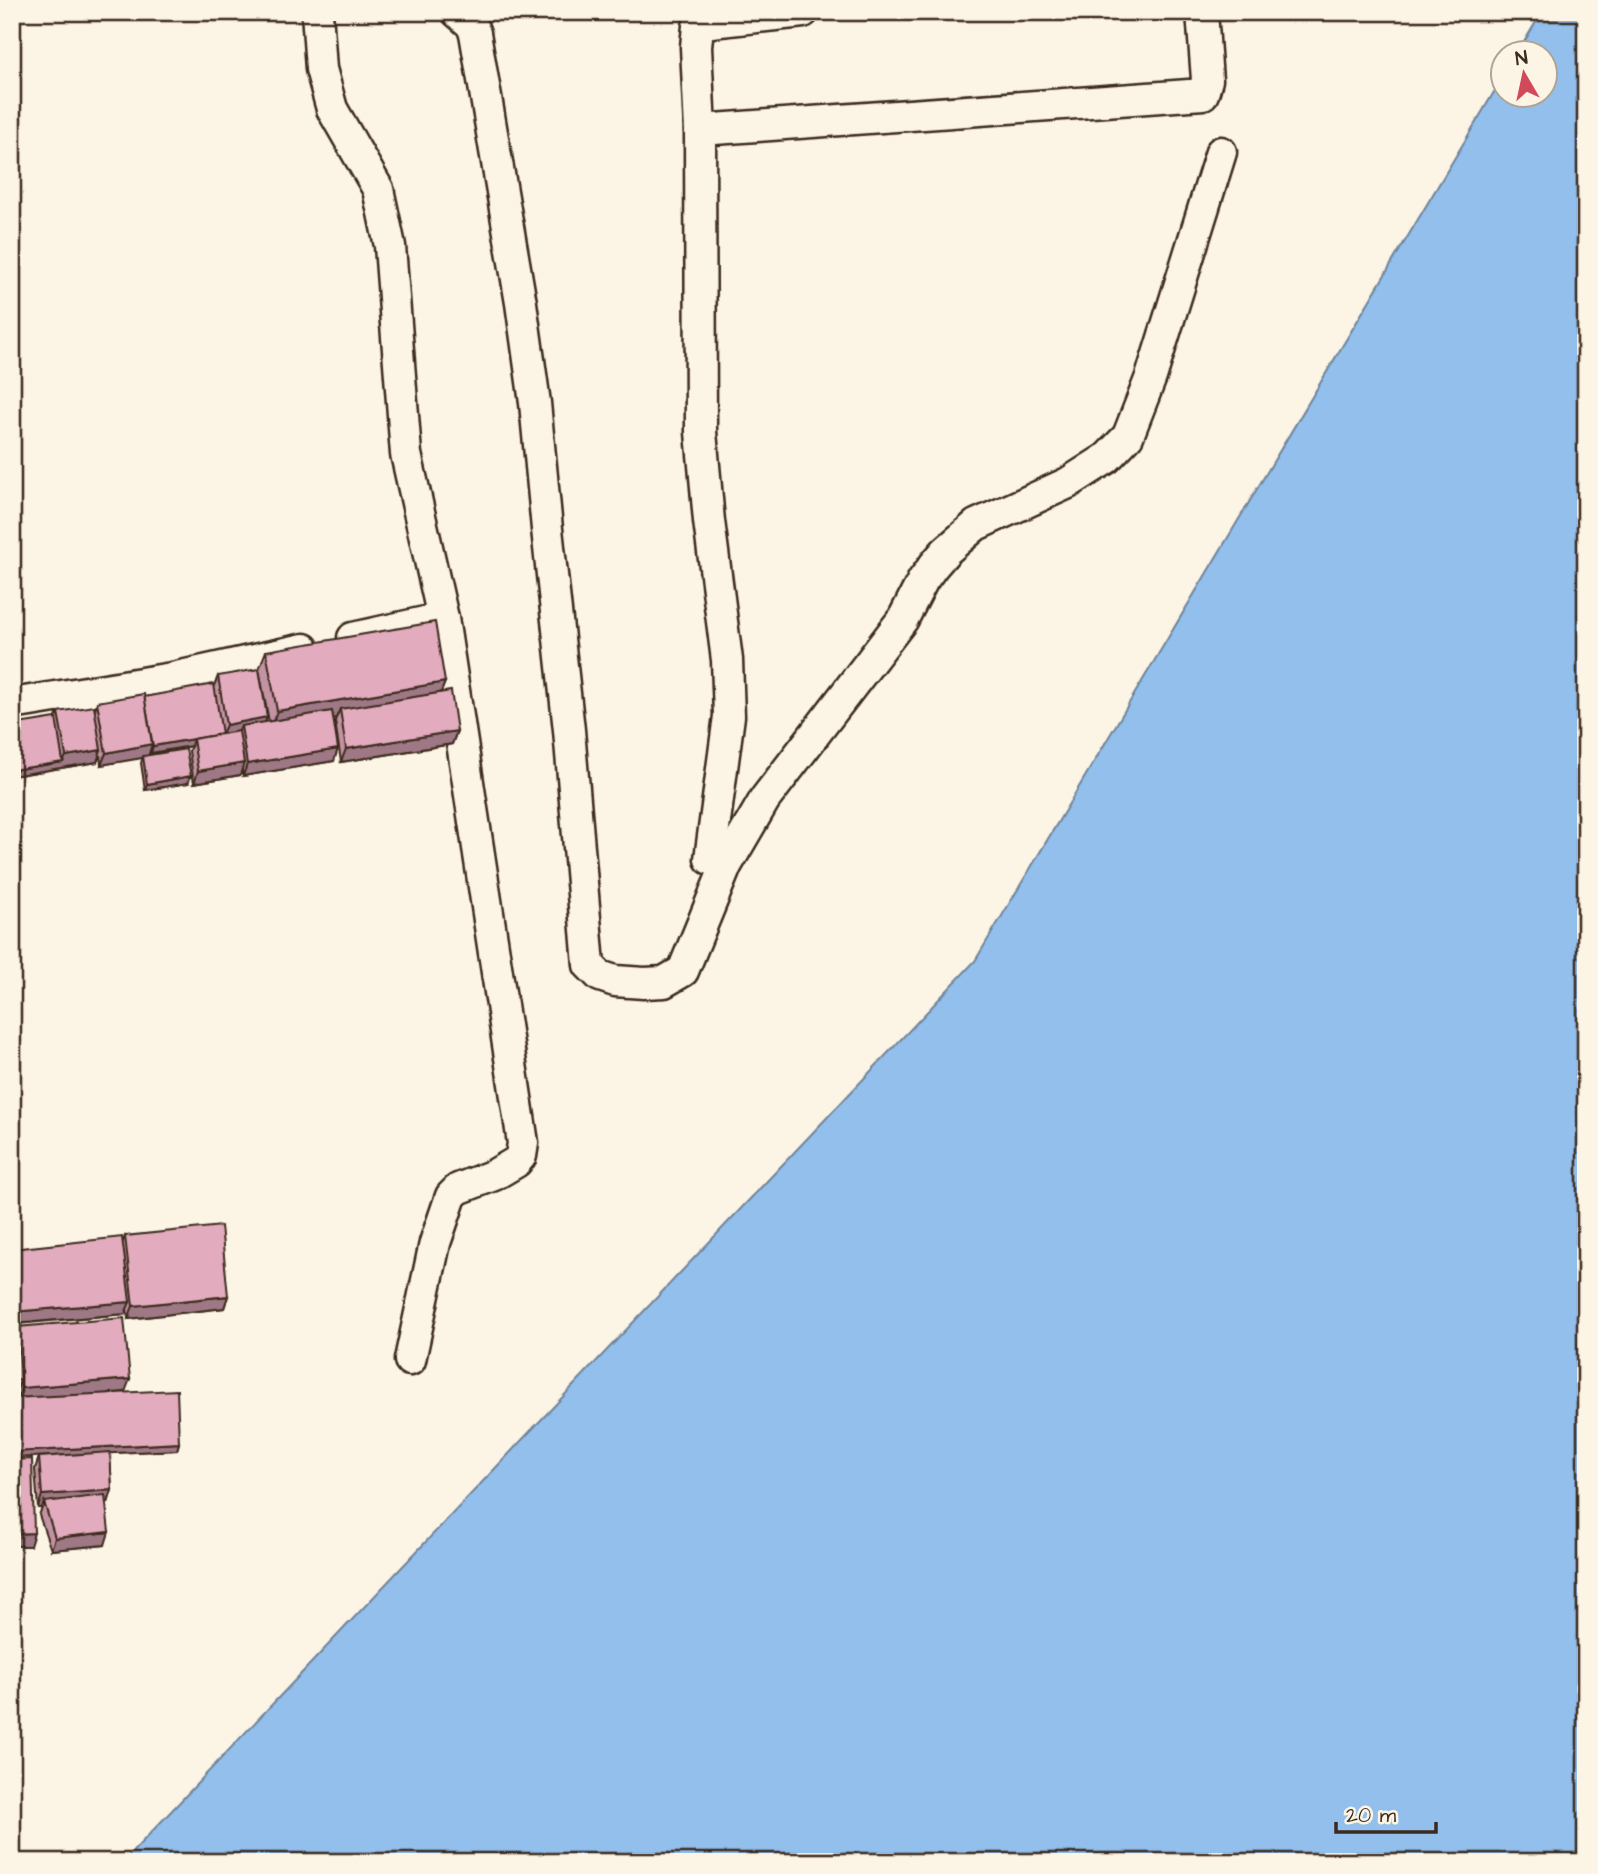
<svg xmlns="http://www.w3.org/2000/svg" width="1598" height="1874" font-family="'Architects Daughter',sans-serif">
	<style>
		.water { fill: #92bfec; stroke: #6f839a; stroke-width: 2 }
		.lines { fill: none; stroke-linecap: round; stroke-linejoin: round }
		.minor-casing { stroke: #3b2a1e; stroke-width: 35 }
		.minor { stroke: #fcf5e5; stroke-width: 30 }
		.wall { fill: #c393a3; stroke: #3b2a1e; stroke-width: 2 }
		.shaded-wall { fill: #9f7885; stroke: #3b2a1e; stroke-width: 2 }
		.building { fill: #e3abbe; stroke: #3b2a1e; stroke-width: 2 }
	</style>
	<rect width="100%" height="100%" fill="#fcf5e5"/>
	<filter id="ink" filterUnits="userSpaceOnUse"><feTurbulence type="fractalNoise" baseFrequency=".0143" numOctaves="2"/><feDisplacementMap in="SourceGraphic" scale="14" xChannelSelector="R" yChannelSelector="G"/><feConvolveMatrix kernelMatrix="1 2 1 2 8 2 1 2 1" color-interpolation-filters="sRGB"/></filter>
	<g filter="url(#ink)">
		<!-- water -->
		<path class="water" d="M1542,12H1586V1862H123L975,961L1503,77L1504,94H1546V52H1518Z"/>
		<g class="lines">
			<defs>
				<g id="minor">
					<path d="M317,12L321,69L332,109L378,189L390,246L406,454L443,618L523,1143L521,1156L516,1162L494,1175L458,1189L451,1196L435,1243L410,1360"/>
					<path d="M457,12L471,24L475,33L521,303L535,403L547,529L569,730L589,965L600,976L615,981L644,983L664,982L683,971L726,866L765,799L903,619L923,580L934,565L946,551L976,525L1068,483L1107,458L1128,436L1151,377L1221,152"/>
					<path d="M700,130L1203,94L1207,80L1202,12"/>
					<path d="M353,638L443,618"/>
					<path d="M12,704L172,678L304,649"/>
					<path d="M710,859L729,716L727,660L709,521L701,432L700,130L696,47L698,26L711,22L803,12"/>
				</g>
			</defs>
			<!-- minor casing -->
			<use href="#minor" class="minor-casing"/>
			<!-- minor -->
			<use href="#minor" class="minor"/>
		</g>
		<!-- wall -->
		<g class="wall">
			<path d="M266,651L445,682L441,692L457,731L452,744L341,762L335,721L336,718H333L334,761L243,776L242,769L240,775L194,783L189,751L191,746L151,753L150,750L148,756L188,783L145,790L141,763L143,757L101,765L100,755L97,762L12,776L56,718L58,712L95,709L97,702L144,697L214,686L218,676L267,717L265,722H269L259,669Z"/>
			<path d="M125,1236L228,1296L224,1308L128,1319L127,1308L125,1314L17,1324V1327L125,1392L102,1394L179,1443L177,1450L110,1453L112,1490L108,1503H106L105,1545L51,1550L39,1515L42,1508H38L35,1469L39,1457L55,1456L16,1398V1393L14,1398L12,1249L123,1242Z"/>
		</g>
		<!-- shaded-wall -->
		<g class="shaded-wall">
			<path d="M445,682L438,700L340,709L336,718L270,729L277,711Z"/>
			<path d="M267,717L262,730L241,726L238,734H222L226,725Z"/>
			<path d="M457,731L452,744L341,762L346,749Z"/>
			<path d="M193,739L191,746L151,753L153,746Z"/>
			<path d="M152,744L148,757L101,765L106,753Z"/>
			<path d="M338,749L334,761L243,776L247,764Z"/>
			<path d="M101,750L97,762L12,776V770L63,762L66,756Z"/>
			<path d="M244,763L240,775L194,783L198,771Z"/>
			<path d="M191,776L188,783L145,790L147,784Z"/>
			<path d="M228,1296L224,1308L128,1319L133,1306Z"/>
			<path d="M130,1302L125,1314L12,1324V1312Z"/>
			<path d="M21,1379L14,1398H12V1380Z"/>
			<path d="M130,1379L125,1392L17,1401L21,1388Z"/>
			<path d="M179,1443L177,1450L12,1458V1452Z"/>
			<path d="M112,1490L108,1503L45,1507L44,1502L42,1508H38L42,1495Z"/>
			<path d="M109,1532L105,1545L51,1550L55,1538Z"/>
			<path d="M34,1533L30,1546H12V1534Z"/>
		</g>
		<!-- building -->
		<g class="building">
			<path d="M435,622L445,682L277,711L266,651Z"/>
			<path d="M259,669L267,717L226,725L218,676Z"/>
			<path d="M214,684L222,734L153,746L144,697Z"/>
			<path d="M451,691L457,731L346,749L340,709Z"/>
			<path d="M144,694L152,744L106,753L97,702Z"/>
			<path d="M94,706L101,750L66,756L58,712Z"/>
			<path d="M332,711L338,749L247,764L241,726Z"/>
			<path d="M56,718L63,762L12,770V725Z"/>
			<path d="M239,731L244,763L198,771L193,739Z"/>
			<path d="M186,749L191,776L147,784L143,756Z"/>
			<path d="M221,1226L228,1296L133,1306L125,1236Z"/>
			<path d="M122,1237L130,1302L12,1312V1249Z"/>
			<path d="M124,1318L130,1379L21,1388L17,1327Z"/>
			<path d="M12,1323H17L21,1379L12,1380Z"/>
			<path d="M177,1390L179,1443L12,1452V1398Z"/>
			<path d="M110,1452L112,1490L42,1495L39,1457Z"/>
			<path d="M32,1459L34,1533L12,1534V1460Z"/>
			<path d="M105,1495L109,1532L55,1538L44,1502Z"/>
		</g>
	</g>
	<!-- margin -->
	<rect width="1598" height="1874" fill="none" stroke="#fcf5e5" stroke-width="42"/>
	<rect x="21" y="21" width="1556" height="1832" fill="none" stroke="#3b2a1e" stroke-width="2.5" filter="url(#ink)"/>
	<!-- north arrow -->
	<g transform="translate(1524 74) rotate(351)"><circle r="33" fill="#fcf5e5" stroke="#afa495" stroke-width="2"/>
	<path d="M0-5L12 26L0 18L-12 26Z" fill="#d1495b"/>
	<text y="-10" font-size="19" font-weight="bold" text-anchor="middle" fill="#3b2a1e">N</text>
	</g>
	<!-- scale -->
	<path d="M1336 1822v10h100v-10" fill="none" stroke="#3b2a1e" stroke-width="3.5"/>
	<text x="1346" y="1822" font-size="21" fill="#3b2a1e" stroke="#fcf5e5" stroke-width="5" paint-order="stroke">20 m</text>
</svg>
